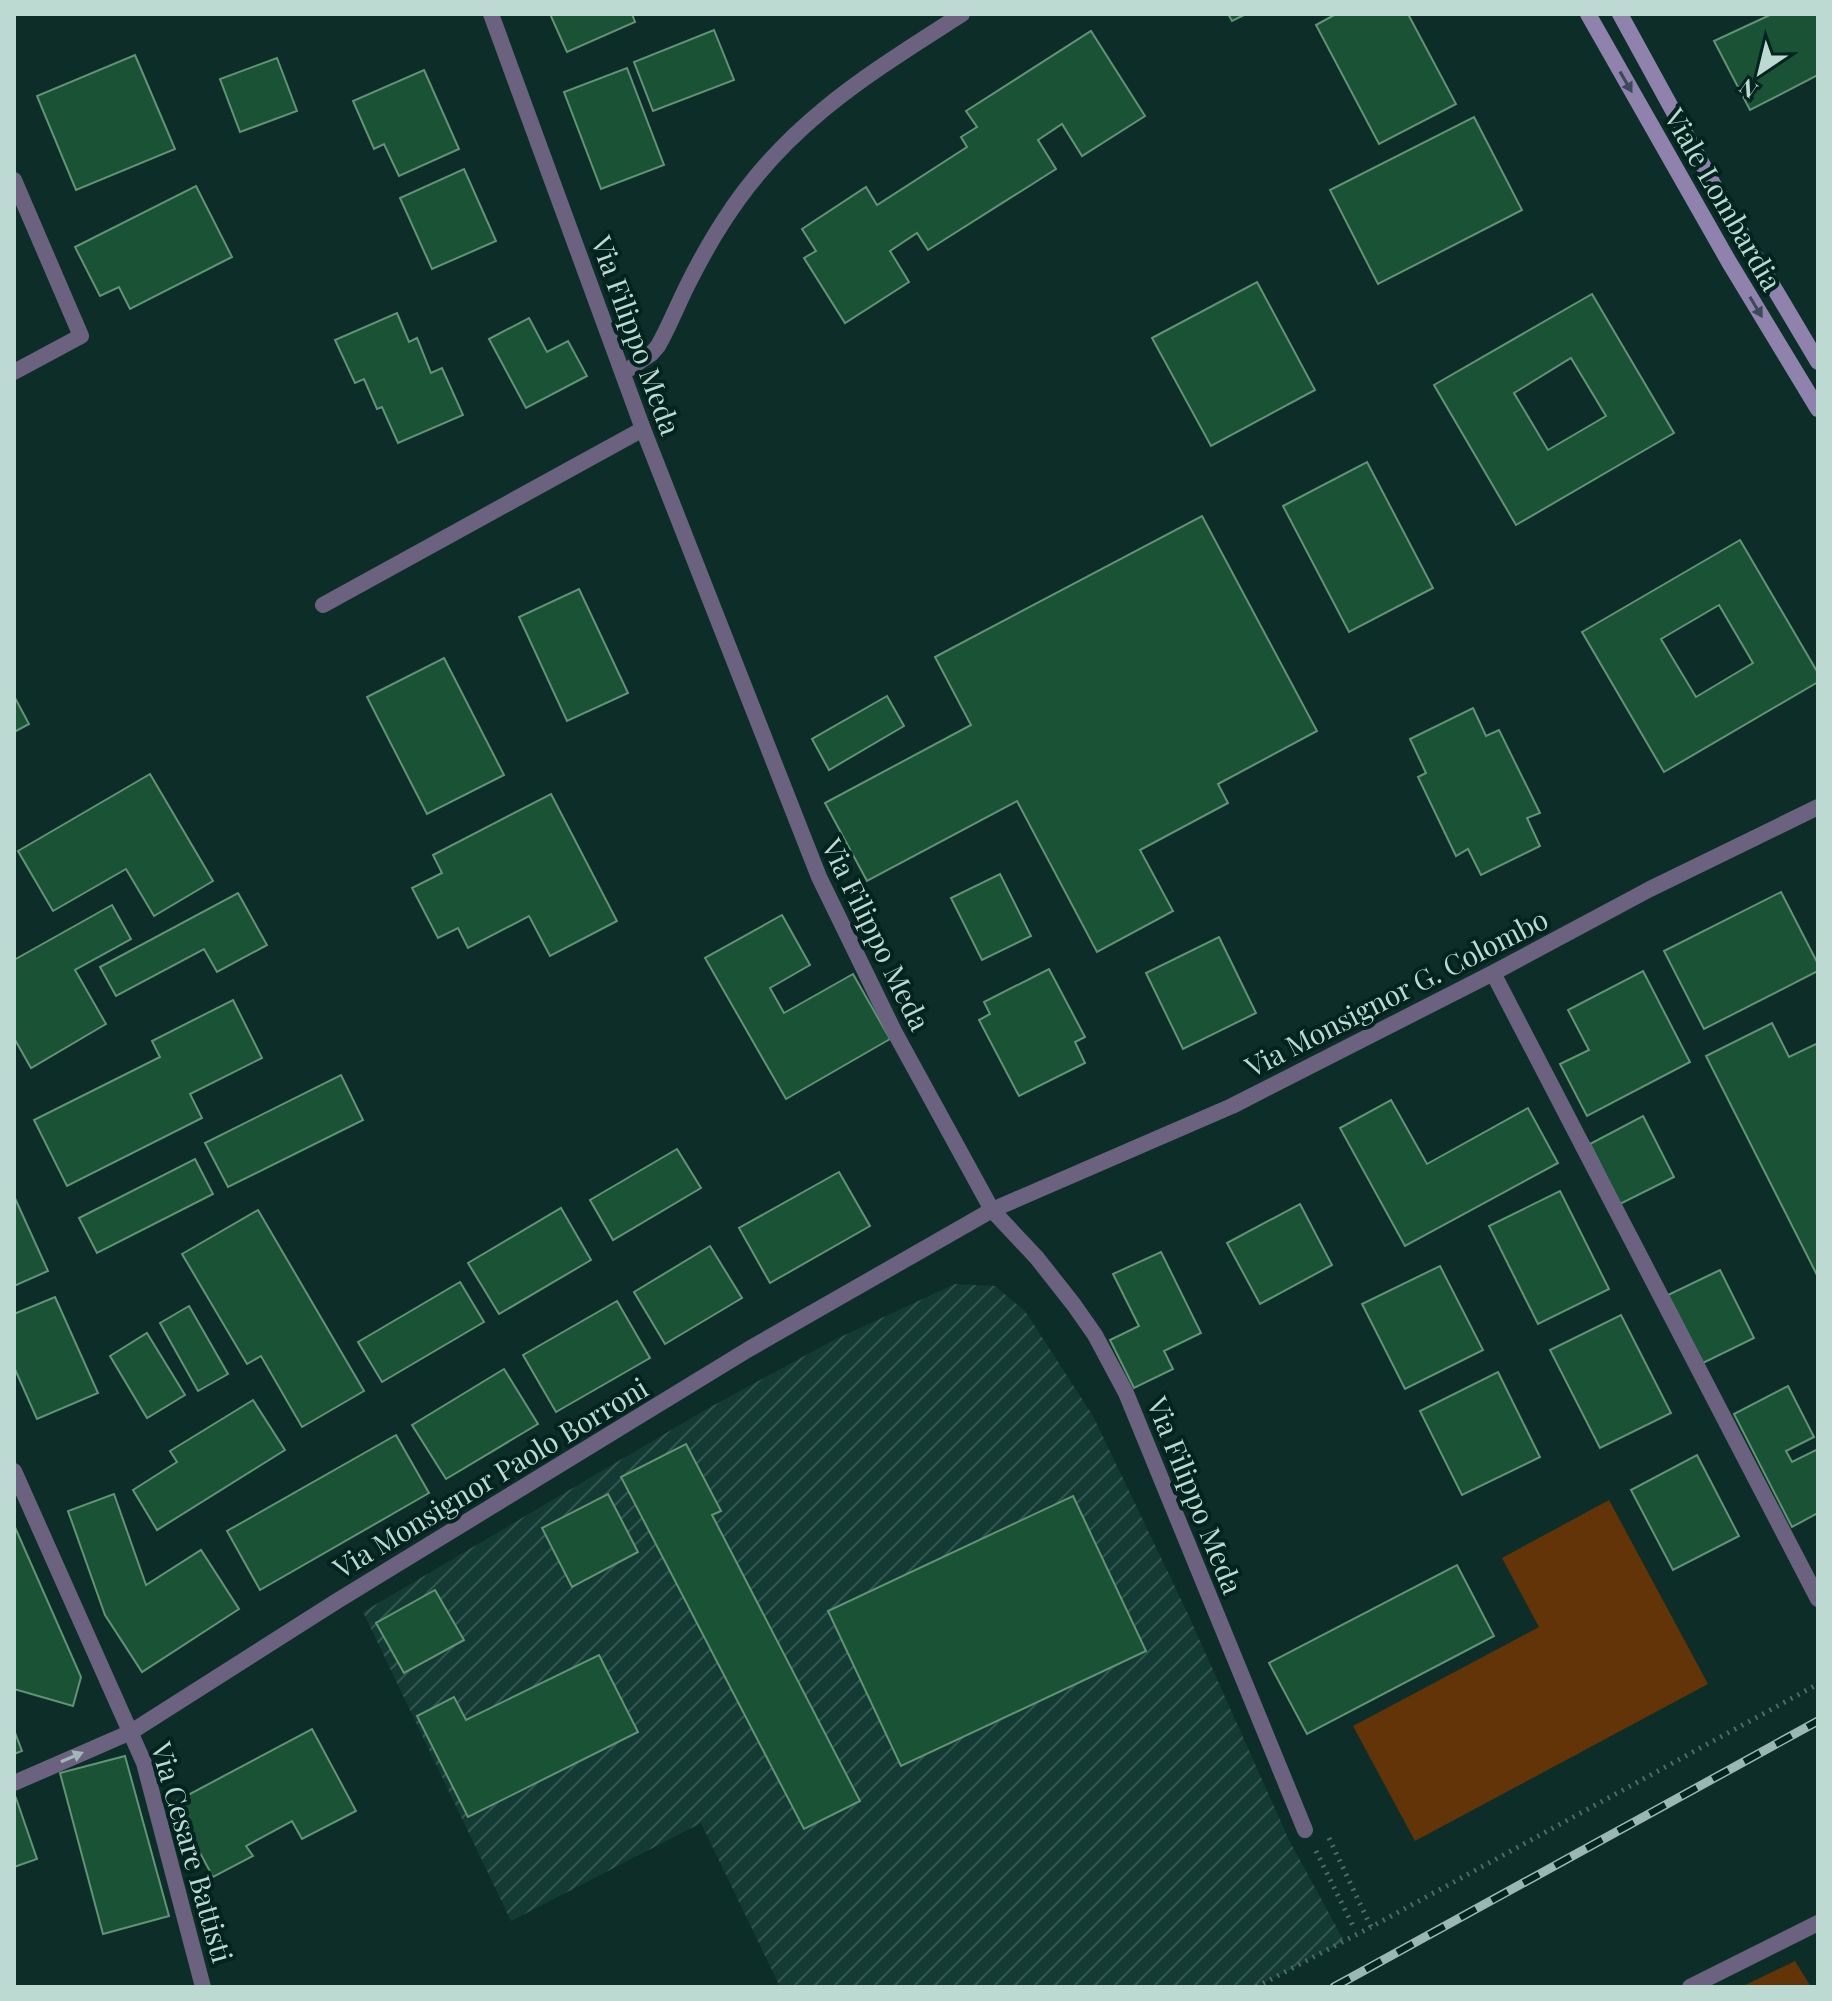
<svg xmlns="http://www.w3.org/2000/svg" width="1832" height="2001" font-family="'Playfair Display',serif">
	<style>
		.industrial { fill: url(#industrial-furrows) }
		.green { fill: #623407 }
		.building { fill: #1a5236; stroke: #639376; stroke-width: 2; fill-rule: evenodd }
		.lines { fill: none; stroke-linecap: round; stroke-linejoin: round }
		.path { stroke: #4c6c65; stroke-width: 5; stroke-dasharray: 2 6; stroke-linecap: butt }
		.lane { stroke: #6a627e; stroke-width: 16 }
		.street { stroke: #6a627e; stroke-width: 16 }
		.secondary { stroke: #8f83ae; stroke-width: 16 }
		.rail-casing { stroke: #9ab8b1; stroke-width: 9 }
		.rail { stroke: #03241e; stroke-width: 6; stroke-dasharray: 18; stroke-linecap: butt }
		.oneway { fill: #3b4a58 }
		.oneway2 { fill: #a3b6b9 }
		.labels { text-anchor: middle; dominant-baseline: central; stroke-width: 8; stroke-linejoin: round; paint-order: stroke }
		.street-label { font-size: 28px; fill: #bcdad2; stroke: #03241e }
	</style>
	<defs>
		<pattern id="industrial-furrows" width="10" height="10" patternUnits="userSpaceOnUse" patternTransform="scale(2)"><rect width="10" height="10" fill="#133b33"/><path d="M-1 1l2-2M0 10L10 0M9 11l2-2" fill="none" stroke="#335750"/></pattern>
	</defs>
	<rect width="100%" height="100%" fill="#0d2e28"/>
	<!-- industrial -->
	<path class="industrial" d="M955,1284L995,1286L1025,1311L1093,1416L1187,1612L1289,1840L1344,1941L1256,1987H780L701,1823L511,1921L363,1612L705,1410L834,1340Z"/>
	<!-- green -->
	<g class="green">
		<path d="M1609,1500L1708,1684L1415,1841L1353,1726L1539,1627L1502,1558Z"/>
		<path d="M1795,1961L1811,1987H1741Z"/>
	</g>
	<!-- building -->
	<g class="building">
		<path d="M550,14H632L635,22L567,52Z"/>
		<path d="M1228,14H1246L1232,21Z"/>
		<path d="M1336,14H1408L1456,104L1379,144L1316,25Z"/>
		<path d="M1772,14H1818V75L1750,110L1714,41Z"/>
		<path d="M714,30L734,80L653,111L634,62Z"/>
		<path d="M1091,31L1145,116L1082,156L1062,124L1038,140L1056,169L928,250L917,233L890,251L909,282L845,323L804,258L816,251L802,229L866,187L877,205L967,147L961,137L977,127L966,111Z"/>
		<path d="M135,55L175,149L76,190L37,96Z"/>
		<path d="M277,58L297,111L240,132L220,79Z"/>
		<path d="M627,68L664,165L601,189L564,92Z"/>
		<path d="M424,70L459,149L399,176L384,144L374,149L353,101Z"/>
		<path d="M1474,117L1522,210L1378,284L1330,190Z"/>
		<path d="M464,169L496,241L432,269L400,198Z"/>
		<path d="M196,186L232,257L130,309L119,287L100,296L75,247Z"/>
		<path d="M1257,282L1315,390L1211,446L1152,338Z"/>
		<path d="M1592,294L1674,433L1516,525L1434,385ZM1571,358L1606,416L1548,450L1514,393Z"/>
		<path d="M397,313L409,342L417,338L431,373L442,368L463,415L398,443L382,407L377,409L364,379L355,383L335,340Z"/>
		<path d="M529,318L547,352L568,341L587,376L526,408L489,339Z"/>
		<path d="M1367,462L1433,588L1349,632L1283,506Z"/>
		<path d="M1202,516L1317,731L1218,784L1228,803L1140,850L1173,911L1097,952L1017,801L867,881L825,803L971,725L935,657Z"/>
		<path d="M1740,540L1818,673V682L1664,772L1582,632ZM1719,605L1753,663L1696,697L1661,639Z"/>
		<path d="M579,589L628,693L567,721L519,617Z"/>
		<path d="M444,658L504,775L427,814L367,697Z"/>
		<path d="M14,696L29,724L14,732Z"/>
		<path d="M887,696L904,726L829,770L812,739Z"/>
		<path d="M1473,708L1486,736L1499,730L1540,813L1527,818L1540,846L1481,875L1468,849L1456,856L1418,777L1426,773L1410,739Z"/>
		<path d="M150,774L213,881L154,916L126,869L53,911L18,851Z"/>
		<path d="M551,794L617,921L550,956L529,916L468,948L458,928L438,938L412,888L442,873L433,855Z"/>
		<path d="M1000,874L1031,936L982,960L951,898Z"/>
		<path d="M1781,892L1818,964V971L1704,1029L1664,951Z"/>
		<path d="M238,893L267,945L217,972L204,949L116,996L100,967Z"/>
		<path d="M112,905L131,939L75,970L106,1024L31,1068L14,1038V960Z"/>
		<path d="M782,915L810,965L770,988L784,1013L853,974L890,1039L786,1099L705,958Z"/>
		<path d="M1219,937L1256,1013L1183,1049L1146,973Z"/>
		<path d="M1049,969L1085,1037L1075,1042L1085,1063L1019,1096L979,1020L990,1014L984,1002Z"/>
		<path d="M1643,971L1690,1062L1587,1116L1560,1064L1589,1050L1568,1010Z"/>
		<path d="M233,1000L262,1058L190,1094L202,1118L67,1186L34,1120L160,1057L152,1041Z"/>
		<path d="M1772,1023L1789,1057L1818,1043V1277L1706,1056Z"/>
		<path d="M341,1075L363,1120L228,1187L205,1143Z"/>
		<path d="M1391,1100L1427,1164L1528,1108L1558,1163L1405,1246L1340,1128Z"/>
		<path d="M1643,1116L1674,1177L1620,1204L1590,1144Z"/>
		<path d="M677,1149L701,1188L613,1240L590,1200Z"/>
		<path d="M195,1159L213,1194L97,1253L79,1218Z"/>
		<path d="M839,1172L870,1226L770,1283L739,1228Z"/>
		<path d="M1560,1191L1609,1289L1538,1324L1489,1226Z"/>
		<path d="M14,1196L48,1271L14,1286Z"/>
		<path d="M1300,1204L1332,1265L1260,1304L1227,1243Z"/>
		<path d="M561,1208L591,1260L499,1314L468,1263Z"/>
		<path d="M258,1210L364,1391L302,1427L261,1356L247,1364L182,1254Z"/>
		<path d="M710,1246L742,1298L665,1344L634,1292Z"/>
		<path d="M1161,1252L1201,1333L1164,1351L1173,1369L1134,1388L1110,1340L1139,1326L1113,1274Z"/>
		<path d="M1440,1266L1483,1350L1405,1389L1362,1304Z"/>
		<path d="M1720,1270L1754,1338L1703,1363L1668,1295Z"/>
		<path d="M460,1282L484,1322L382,1382L358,1342Z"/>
		<path d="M55,1297L98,1393L37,1419L14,1367V1314Z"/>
		<path d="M617,1301L650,1358L556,1412L523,1355Z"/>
		<path d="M189,1306L228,1374L198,1391L160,1323Z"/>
		<path d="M1621,1315L1671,1413L1600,1448L1550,1350Z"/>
		<path d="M147,1333L185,1395L147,1418L110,1356Z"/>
		<path d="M504,1369L538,1424L446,1479L412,1425Z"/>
		<path d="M1498,1372L1540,1457L1462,1495L1420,1411Z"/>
		<path d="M1788,1386L1814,1437L1786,1451L1792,1462L1818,1449V1513L1792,1527L1734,1414Z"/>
		<path d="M253,1400L285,1450L157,1530L133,1490L177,1462L170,1451Z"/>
		<path d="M396,1435L429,1493L260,1590L227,1531Z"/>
		<path d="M686,1444L721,1511L712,1515L860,1801L804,1829L621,1477Z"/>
		<path d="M1697,1455L1739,1536L1673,1570L1631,1490Z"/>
		<path d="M114,1494L146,1585L201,1550L239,1609L142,1672L105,1615L68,1511Z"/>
		<path d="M608,1494L638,1552L572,1587L542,1528Z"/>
		<path d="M1073,1496L1146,1651L901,1766L828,1611Z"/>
		<path d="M14,1525L81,1677L73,1706L14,1689Z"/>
		<path d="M1457,1565L1494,1636L1307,1734L1269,1663Z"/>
		<path d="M435,1590L464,1640L404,1673L376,1623Z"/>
		<path d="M599,1655L638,1732L468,1817L417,1716L454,1697L466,1720Z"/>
		<path d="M312,1729L356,1811L302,1839L292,1821L246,1846L253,1856L213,1877L173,1803Z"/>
		<path d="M14,1730L22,1751L14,1754Z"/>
		<path d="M125,1756L169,1916L103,1934L60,1773Z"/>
		<path d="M16,1798L37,1859L14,1867V1799Z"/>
	</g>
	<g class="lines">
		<!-- path -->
		<g class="path">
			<path d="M1329,1838L1371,1927L1818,1684"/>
			<path d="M1316,1851L1355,1930"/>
			<path d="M1256,1987L1371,1927"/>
		</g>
		<!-- lane -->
		<g class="lane">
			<path d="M14,180L81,336L14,372"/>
			<path d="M1493,973L1818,1599"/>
			<path d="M1690,1987L1818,1923"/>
		</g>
		<!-- street -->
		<g class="street">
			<path d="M491,14L643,429L819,877L894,1031L992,1210L1037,1258L1074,1305L1095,1335L1126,1393L1305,1830"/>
			<path d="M623,373L651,354L658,346C669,327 677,306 687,286C698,264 710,242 723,222C785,124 867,75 962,14"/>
			<path d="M323,605L643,429"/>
			<path d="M14,1471L144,1763L203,1987"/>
			<path d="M14,1783L131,1732L337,1601L749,1349L992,1210L1232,1106L1493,973L1650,889L1818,807"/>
		</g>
		<!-- secondary -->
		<g class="secondary">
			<path d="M1588,14L1729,262L1818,409"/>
			<path d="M1620,14L1723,202L1818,362"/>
		</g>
		<defs>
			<path id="rail" d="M1334,1987L1818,1721"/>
		</defs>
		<!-- rail casing -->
		<use href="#rail" class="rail-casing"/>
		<!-- rail -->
		<use href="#rail" class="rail"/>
	</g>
	<!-- one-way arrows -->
	<defs><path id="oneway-solid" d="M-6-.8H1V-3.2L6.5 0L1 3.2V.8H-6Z" transform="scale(2)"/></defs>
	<g class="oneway">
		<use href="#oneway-solid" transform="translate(1626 82) rotate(60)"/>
		<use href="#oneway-solid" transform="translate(1756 307) rotate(59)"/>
	</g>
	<use class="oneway2" href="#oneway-solid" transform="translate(72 1757) rotate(-23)"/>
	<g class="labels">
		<!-- street labels -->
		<g class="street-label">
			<text transform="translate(1724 199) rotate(60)">Viale Lombardia</text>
			<text transform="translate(637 335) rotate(70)">Via Filippo Meda</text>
			<text transform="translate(877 934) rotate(64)">Via Filippo Meda</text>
			<text transform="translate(1396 992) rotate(-27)">Via Monsignor G. Colombo</text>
			<text transform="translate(490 1477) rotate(-31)">Via Monsignor Paolo Borroni</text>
			<text transform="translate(1196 1495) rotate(68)">Via Filippo Meda</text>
			<text transform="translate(193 1852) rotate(74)">Via Cesare Battisti</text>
		</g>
	</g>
	<!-- border -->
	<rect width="1832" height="2001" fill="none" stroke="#bcdad2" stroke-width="32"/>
	<!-- north arrow -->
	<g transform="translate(1760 72) rotate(215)" stroke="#03241e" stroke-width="6" paint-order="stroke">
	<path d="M0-6L14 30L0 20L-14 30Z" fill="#bcdad2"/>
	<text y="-12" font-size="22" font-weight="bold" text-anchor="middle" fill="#bcdad2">N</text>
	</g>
</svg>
